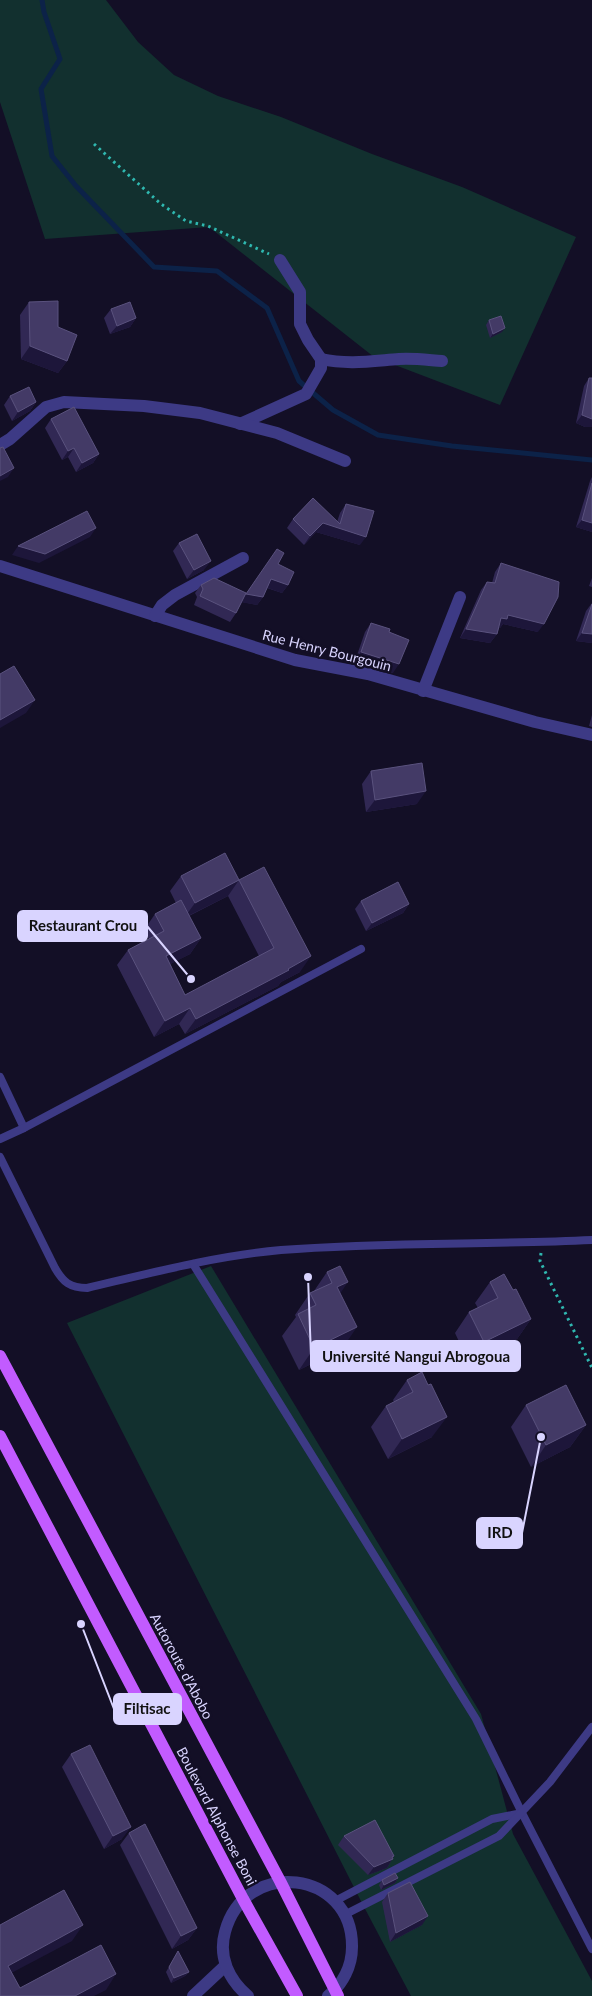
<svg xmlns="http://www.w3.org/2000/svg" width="592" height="1996" font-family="Lato,sans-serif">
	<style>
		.green { fill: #12302f }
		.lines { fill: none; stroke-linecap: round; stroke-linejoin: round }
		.stream { stroke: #0c2248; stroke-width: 5 }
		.path { stroke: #2fb8b0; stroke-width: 3; stroke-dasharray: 2.5 4; stroke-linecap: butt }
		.lane { stroke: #3d3a85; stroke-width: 8 }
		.street { stroke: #3d3a85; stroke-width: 12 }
		.primary { stroke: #c25bff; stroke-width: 12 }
		.wall { fill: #312854; fill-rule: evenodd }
		.shaded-wall { fill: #1d163a }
		.building { fill: #433a66; stroke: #5a527e }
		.labels { text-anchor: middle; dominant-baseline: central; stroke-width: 5; stroke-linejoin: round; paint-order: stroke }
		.street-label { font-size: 14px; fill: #d9d4ff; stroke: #130f26 }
		.leader { fill: none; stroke: #d9d4ff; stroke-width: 2 }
		.callout-dot { fill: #d9d4ff; stroke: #130f26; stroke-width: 2 }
		.callout { fill: #d9d4ff; stroke: #d9d4ff; stroke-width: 2 }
		.callout-label { font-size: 15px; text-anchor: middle; font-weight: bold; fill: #111 }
	</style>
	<rect width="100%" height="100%" fill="#130f26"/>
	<!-- green -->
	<g class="green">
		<path d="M0,0H106L138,42L174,75L218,96L281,117L372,154L462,187L576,237L500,405L374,357L209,227L45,239L0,102Z"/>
		<path d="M211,1266L481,1714L513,1834L592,1981V1996H411L363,1905L67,1323Z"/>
	</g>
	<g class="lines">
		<!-- stream -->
		<path class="stream" d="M42,0L44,12L60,59L41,89L52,156L76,186L154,267L217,271L267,308L299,381L333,410L378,435L452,446L592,460"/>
		<!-- path -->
		<g class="path">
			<path d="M94,144L161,204L186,221L208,226L269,254"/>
			<path d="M541,1253L540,1261L592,1368"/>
		</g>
		<!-- lane -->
		<g class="lane">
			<path d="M0,1077L24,1128"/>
			<path d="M0,1139L24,1128L361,949"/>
			<path d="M0,1157L55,1268C63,1282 70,1288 87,1288C151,1273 215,1256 281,1250C384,1242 488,1245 592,1240"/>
			<path d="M193,1264L476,1719L522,1813L592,1949"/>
			<path d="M335,1901L492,1819L522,1813"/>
			<path d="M344,1915L499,1836L550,1782L592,1727"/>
		</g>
		<!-- street -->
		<g class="street">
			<path d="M321,359C348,365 372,361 399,359C413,358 428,360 442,361"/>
			<path d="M240,424L306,394L321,368V359L308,340L300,324V292L280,260"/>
			<path d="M0,445L10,439L46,407L64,402L144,406L200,413L277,433L345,461"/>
			<path d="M0,566L295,660L368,674L535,722L592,735"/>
			<path d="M155,616L162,605L175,595L243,558"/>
			<path d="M423,691L460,597"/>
			<path d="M193,1996L225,1966"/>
			<path d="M248,1996C229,1980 218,1957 225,1932C245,1857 353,1870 352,1947C352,1966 343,1984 328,1996"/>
		</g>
		<!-- primary -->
		<g class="primary">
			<path d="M0,1356L280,1881L338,1996"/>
			<path d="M0,1436L243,1899L297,1996"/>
		</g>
	</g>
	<!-- wall -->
	<g class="wall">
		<path d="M29,302L58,327L67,361L58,373L21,359L20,315Z"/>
		<path d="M111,309L136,318L130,327L110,334L104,318Z"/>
		<path d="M489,320L502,332L490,338L486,325Z"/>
		<path d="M589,378H592V427H585L576,423L584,386Z"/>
		<path d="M10,396L36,402L30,411L12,421L4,405Z"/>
		<path d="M51,419L99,454L93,463L76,472L68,457L62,460L45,428Z"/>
		<path d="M592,477V532L576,527L590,481Z"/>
		<path d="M346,504L360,545L316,532L304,545L287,528L293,519L337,522L340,513Z"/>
		<path d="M179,543L204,570L187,579L173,551Z"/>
		<path d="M501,563L538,632L503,624L500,628H499L497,634L490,643L460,638L481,590L487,582L492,583L495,572Z"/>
		<path d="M278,564L288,585L282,593L267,588L263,597L257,605L242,602L236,613L230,622L194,605L197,597L195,593L201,585L246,593Z"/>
		<path d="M592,578V587L589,586Z"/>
		<path d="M592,603V643L576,641L586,611Z"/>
		<path d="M371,623L389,632L393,673L355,661L365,632Z"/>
		<path d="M592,715V727L589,726Z"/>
		<path d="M371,771L417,804L366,812L362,784Z"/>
		<path d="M181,876L239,880L300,972L281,982L278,986L185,1034L179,1024L154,1037L117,965L128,950L149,939L144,930L155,914L176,903L170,891ZM228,896L259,956L185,995L170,964L190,954L201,938L189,916Z"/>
		<path d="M361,901L409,904L403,913L366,931L355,909Z"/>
		<path d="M327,1272L340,1293L342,1349L299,1370L282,1336L296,1317L295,1315L310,1293L314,1291Z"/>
		<path d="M490,1282L531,1319L517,1339L469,1363L455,1333L469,1312L478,1308L475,1303Z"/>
		<path d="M422,1372L432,1437L388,1459L371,1427L386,1406L394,1402L393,1400L407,1380Z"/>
		<path d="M526,1405L586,1425L570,1447L531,1467L511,1427Z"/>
		<path d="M71,1754L122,1839L104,1849L62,1767Z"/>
		<path d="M129,1833L197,1928L188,1940L172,1949L120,1845Z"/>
		<path d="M344,1836L394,1856L387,1868L368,1875L338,1845Z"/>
		<path d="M398,1878L395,1883L381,1890L379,1885L382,1880Z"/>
		<path d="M388,1893L422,1925L390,1942L382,1902Z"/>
		<path d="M178,1951L189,1972L185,1976L171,1983L166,1972Z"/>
	</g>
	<!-- shaded-wall -->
	<g class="shaded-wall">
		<path d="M136,318L130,327L110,334L117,326Z"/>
		<path d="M505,328L502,332L490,338L493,334Z"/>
		<path d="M30,346L67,361L58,373L21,359Z"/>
		<path d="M36,402L30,411L12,421L18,412Z"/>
		<path d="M582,415L592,419V427H585L576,423Z"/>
		<path d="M74,448L68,457L62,460L68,451Z"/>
		<path d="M99,454L93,463L76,472L82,463Z"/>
		<path d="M14,468L8,477L0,481V476Z"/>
		<path d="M582,520L592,523V532L576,527Z"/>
		<path d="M323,523L366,537L360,545L316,532L304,545L310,536Z"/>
		<path d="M96,528L90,537L39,563L12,555L18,546Z"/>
		<path d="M211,561L204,570L187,579L194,570Z"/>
		<path d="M271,579L288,585L282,593L265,587Z"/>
		<path d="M246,594L263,597L257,605L240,602Z"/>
		<path d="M508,615L544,624L538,632L503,624L500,628L495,627L501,618Z"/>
		<path d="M466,629L497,634L490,643L460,638Z"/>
		<path d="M582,633L592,634V643L576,641Z"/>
		<path d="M361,652L399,664L393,673L355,661Z"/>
		<path d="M35,700L26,713L0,728V720Z"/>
		<path d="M426,791L417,804L366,812L375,800Z"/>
		<path d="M239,880L228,896L184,918L195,903Z"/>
		<path d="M409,904L403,913L366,931L372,923Z"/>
		<path d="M201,938L190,954L155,972L166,956Z"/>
		<path d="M311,956L300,972L281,982L278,986L185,1034L196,1019Z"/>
		<path d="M190,1008L179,1024L154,1037L165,1021Z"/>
		<path d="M348,1282L333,1304L337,1287Z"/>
		<path d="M531,1319L517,1339L469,1363L484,1342Z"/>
		<path d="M357,1327L342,1349L299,1370L314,1348Z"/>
		<path d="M447,1417L432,1437L388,1459L402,1439Z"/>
		<path d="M586,1425L570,1447L531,1467L546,1445Z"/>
		<path d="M131,1827L122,1839L104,1849L113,1836Z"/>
		<path d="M394,1856L387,1868L368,1875L374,1867Z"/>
		<path d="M398,1878L395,1883L381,1890L384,1885Z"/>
		<path d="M428,1916L422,1925L390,1942L396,1933Z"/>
		<path d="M83,1925L72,1941L0,1979L8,1966Z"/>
		<path d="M197,1928L188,1940L172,1949L181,1936Z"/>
		<path d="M189,1972L185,1976L171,1983L174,1978Z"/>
		<path d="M116,1974L106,1990L94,1996H75Z"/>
	</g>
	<!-- building -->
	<g class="building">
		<path d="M58,301V327L77,335L67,361L30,346L29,302Z"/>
		<path d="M130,302L136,318L117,326L111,309Z"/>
		<path d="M501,316L505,328L493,334L489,320Z"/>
		<path d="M589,378H592V419L582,415Z"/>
		<path d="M29,387L36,402L18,412L10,396Z"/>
		<path d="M74,407L99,454L82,463L74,448L68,451L51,419Z"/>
		<path d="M3,447L14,468L0,476V448Z"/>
		<path d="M592,483V523L582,520Z"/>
		<path d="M313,498L340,524L346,504L374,511L366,537L323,523L310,536L293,519Z"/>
		<path d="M87,511L96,528L45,554L18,546Z"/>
		<path d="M197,534L211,561L194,570L179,543Z"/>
		<path d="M277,549L284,553L278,564L294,572L288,585L271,579L263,597L246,594Z"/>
		<path d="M501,563L559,582L558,597L544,624L508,615L507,619L501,618L497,634L466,629L487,582L495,583Z"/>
		<path d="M214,578L246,593L236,613L200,596L203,589L201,585Z"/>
		<path d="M592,604V634L582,633Z"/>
		<path d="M371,623L390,629L389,632L409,640L399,664L361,652Z"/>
		<path d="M14,666L35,700L0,720V674Z"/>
		<path d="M422,763L426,791L375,800L371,771Z"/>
		<path d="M225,853L239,880L195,903L181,876Z"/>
		<path d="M264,867L311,956L288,969L289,970L196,1019L190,1008L165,1021L128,950L164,931L155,914L181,900L201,938L166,956L185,995L274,948L239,880Z"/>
		<path d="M398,882L409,904L372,923L361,901Z"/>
		<path d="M340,1266L348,1282L337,1287L357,1327L314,1348L298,1314L316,1305L310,1293L332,1283L327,1272Z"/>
		<path d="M504,1274L513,1290L516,1289L531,1319L484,1342L469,1312L498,1298L490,1282Z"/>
		<path d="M422,1372L428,1385L431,1384L447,1417L402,1439L386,1406L413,1392L407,1380Z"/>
		<path d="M566,1385L586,1425L546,1445L526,1405Z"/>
		<path d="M90,1745L131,1827L113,1836L71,1754Z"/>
		<path d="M375,1820L394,1856L392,1857L393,1859L374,1867L344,1836Z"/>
		<path d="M145,1824L197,1928L181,1936L129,1833Z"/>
		<path d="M395,1873L398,1878L384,1885L382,1880Z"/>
		<path d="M410,1882L428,1916L396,1933L388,1893Z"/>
		<path d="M64,1890L83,1925L8,1966L20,1988L101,1945L116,1974L75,1996H0V1925Z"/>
		<path d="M178,1951L189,1972L174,1978L169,1967Z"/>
	</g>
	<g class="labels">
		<!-- street labels -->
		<g class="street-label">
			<text transform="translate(327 650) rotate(14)">Rue Henry Bourgouin</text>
			<text transform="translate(182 1666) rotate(62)">Autoroute d'Abobo</text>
			<text transform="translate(217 1816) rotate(62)">Boulevard Alphonse Boni</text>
		</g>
	</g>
	<!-- callouts -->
	<path class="leader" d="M191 979L147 926M308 1277L311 1356M541 1437L522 1533M81 1624L114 1709"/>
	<g class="callout-dot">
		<circle cx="191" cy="979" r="5"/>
		<circle cx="308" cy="1277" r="5"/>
		<circle cx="541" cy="1437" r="5"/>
		<circle cx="81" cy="1624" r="5"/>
	</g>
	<g class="callout">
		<rect x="18" y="911" width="129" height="30" rx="5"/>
		<rect x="311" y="1341" width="209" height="30" rx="5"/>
		<rect x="477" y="1518" width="45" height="30" rx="5"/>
		<rect x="114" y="1694" width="67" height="30" rx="5"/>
	</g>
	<g class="callout-label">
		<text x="83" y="931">Restaurant Crou</text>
		<text x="416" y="1362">Université Nangui Abrogoua</text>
		<text x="500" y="1538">IRD</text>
		<text x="147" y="1714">Filtisac</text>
	</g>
</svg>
